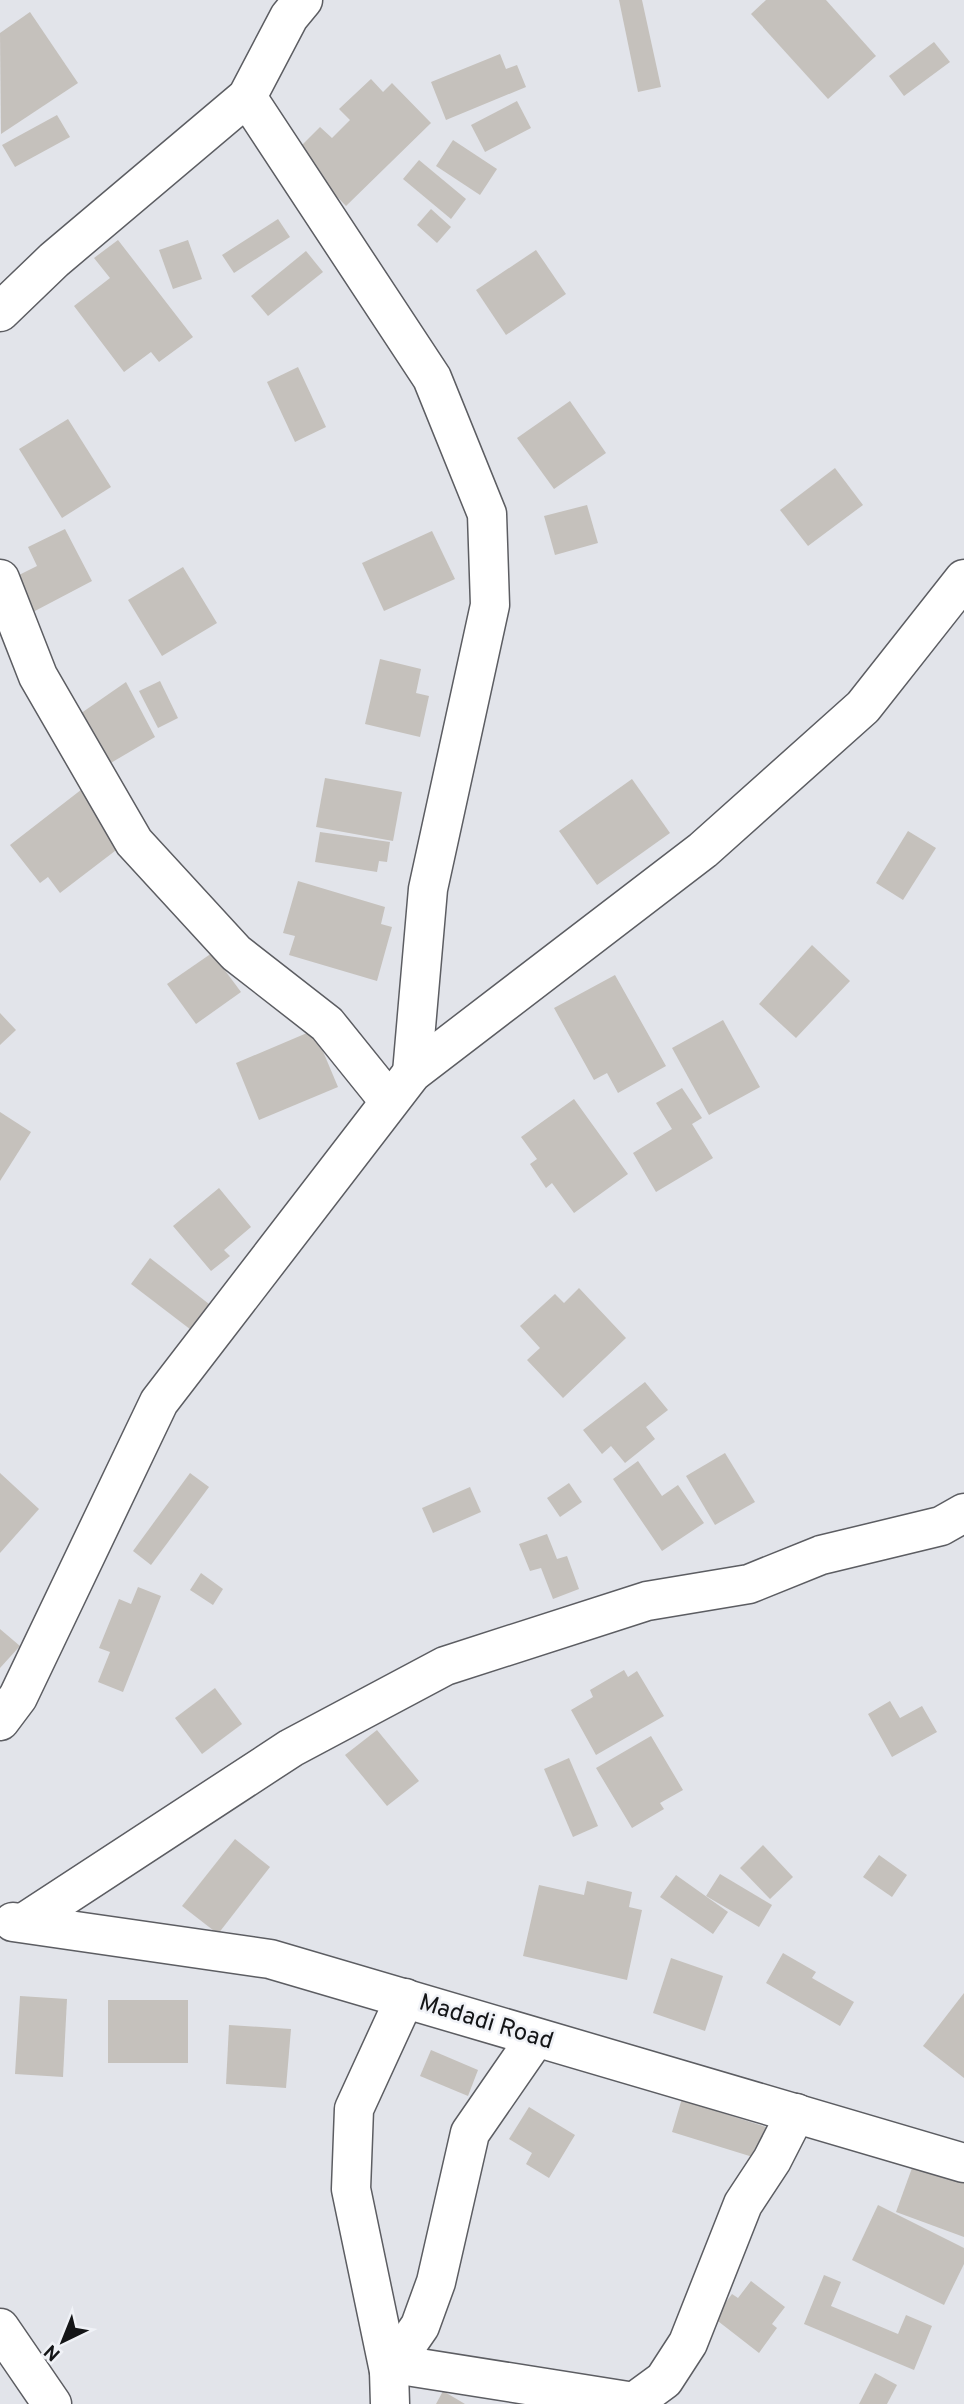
<svg xmlns="http://www.w3.org/2000/svg" width="964" height="2404" font-family="Overpass,sans-serif">
	<style>
		.building { fill: #c5c1bc }
		.lines { fill: none; stroke-linecap: round; stroke-linejoin: round }
		.minor-casing { stroke: #5c5d62; stroke-width: 41 }
		.minor { stroke: #fff; stroke-width: 38 }
		.labels { text-anchor: middle; dominant-baseline: central; stroke-width: 5; stroke-linejoin: round; paint-order: stroke }
		.street-label { font-size: 24px; fill: #141517; stroke: #f0f2f7 }
	</style>
	<rect width="100%" height="100%" fill="#e2e4ea"/>
	<!-- building -->
	<g class="building">
		<path d="M619,0H642L661,87L638,92Z"/>
		<path d="M766,0H826L876,56L828,99L751,14Z"/>
		<path d="M30,12L78,83L1,134L0,33Z"/>
		<path d="M934,42L950,62L904,96L889,76Z"/>
		<path d="M500,54L506,69L517,65L526,87L446,120L431,82Z"/>
		<path d="M371,79L383,92L392,83L431,123L346,206L294,153L320,127L332,138L350,120L339,109Z"/>
		<path d="M517,101L531,128L485,152L471,125Z"/>
		<path d="M57,115L70,137L15,167L2,145Z"/>
		<path d="M453,140L497,169L480,195L436,166Z"/>
		<path d="M419,160L466,199L451,219L403,179Z"/>
		<path d="M431,209L451,227L437,243L417,225Z"/>
		<path d="M278,219L290,237L234,273L222,255Z"/>
		<path d="M118,240L193,337L159,362L151,352L124,372L74,306L110,278L94,258Z"/>
		<path d="M188,240L202,279L173,289L159,250Z"/>
		<path d="M536,250L566,294L506,335L476,290Z"/>
		<path d="M306,251L323,272L268,316L251,296Z"/>
		<path d="M298,367L326,427L295,442L267,382Z"/>
		<path d="M570,401L606,453L554,489L517,438Z"/>
		<path d="M68,419L111,487L62,518L19,449Z"/>
		<path d="M835,468L863,505L808,546L780,510Z"/>
		<path d="M587,505L598,543L555,555L544,516Z"/>
		<path d="M65,529L92,581L33,612L15,577L37,566L28,547Z"/>
		<path d="M432,531L455,579L384,611L362,563Z"/>
		<path d="M183,567L217,623L162,656L128,600Z"/>
		<path d="M380,659L421,669L416,693L429,696L420,737L365,724Z"/>
		<path d="M160,681L178,718L158,728L139,691Z"/>
		<path d="M126,682L155,737L109,764L77,716Z"/>
		<path d="M325,778L402,792L393,841L316,827Z"/>
		<path d="M632,779L670,833L597,885L559,831Z"/>
		<path d="M86,786L128,841L60,893L48,877L40,883L10,845Z"/>
		<path d="M908,831L936,848L903,900L876,883Z"/>
		<path d="M320,832L390,842L387,862L379,861L377,872L315,862Z"/>
		<path d="M298,881L385,907L381,924L392,927L377,981L289,955L295,936L283,933Z"/>
		<path d="M812,945L850,981L796,1038L759,1004Z"/>
		<path d="M212,953L241,992L196,1024L167,984Z"/>
		<path d="M615,975L666,1066L618,1093L607,1073L594,1080L554,1008Z"/>
		<path d="M0,1013L16,1030L0,1045Z"/>
		<path d="M723,1020L760,1087L709,1115L672,1048Z"/>
		<path d="M314,1030L338,1087L259,1120L236,1063Z"/>
		<path d="M682,1088L702,1118L692,1124L713,1158L656,1192L633,1153L672,1129L656,1103Z"/>
		<path d="M574,1099L628,1174L574,1213L552,1183L546,1188L530,1164L537,1159L521,1137Z"/>
		<path d="M0,1112L31,1132L0,1181Z"/>
		<path d="M219,1188L251,1227L224,1250L230,1256L211,1271L173,1226Z"/>
		<path d="M150,1258L218,1311L199,1336L131,1284Z"/>
		<path d="M579,1288L626,1338L563,1398L527,1360L540,1348L520,1326L555,1294L564,1303Z"/>
		<path d="M645,1382L668,1410L646,1427L655,1439L625,1463L611,1446L602,1454L583,1430Z"/>
		<path d="M725,1453L755,1502L715,1525L686,1476Z"/>
		<path d="M638,1461L662,1496L678,1485L704,1523L662,1551L613,1479Z"/>
		<path d="M0,1473L39,1509L0,1553Z"/>
		<path d="M190,1473L209,1487L151,1565L133,1551Z"/>
		<path d="M569,1483L582,1502L560,1517L547,1498Z"/>
		<path d="M470,1487L481,1512L433,1533L422,1508Z"/>
		<path d="M547,1534L557,1559L567,1556L579,1589L553,1599L541,1568L530,1571L519,1544Z"/>
		<path d="M201,1573L223,1589L213,1605L190,1590Z"/>
		<path d="M138,1587L161,1596L123,1692L98,1682L110,1652L99,1648L119,1599L131,1604Z"/>
		<path d="M0,1629L20,1646L0,1668Z"/>
		<path d="M624,1670L628,1677L637,1671L664,1716L596,1755L571,1710L593,1697L590,1690Z"/>
		<path d="M215,1688L242,1724L202,1754L175,1718Z"/>
		<path d="M890,1701L900,1718L922,1706L937,1732L892,1757L868,1714Z"/>
		<path d="M377,1730L419,1781L387,1806L345,1755Z"/>
		<path d="M651,1736L683,1790L660,1803L664,1809L632,1828L596,1768Z"/>
		<path d="M569,1758L598,1826L573,1837L544,1769Z"/>
		<path d="M235,1839L270,1867L218,1934L182,1906Z"/>
		<path d="M763,1845L793,1877L770,1899L740,1868Z"/>
		<path d="M879,1855L907,1875L892,1897L863,1877Z"/>
		<path d="M720,1874L772,1905L759,1927L706,1896Z"/>
		<path d="M676,1875L728,1912L713,1934L660,1897Z"/>
		<path d="M587,1881L632,1892L629,1907L642,1910L627,1980L523,1956L539,1885L584,1895Z"/>
		<path d="M783,1953L816,1972L812,1978L854,2002L840,2026L766,1983Z"/>
		<path d="M671,1958L723,1976L705,2031L653,2013Z"/>
		<path d="M964,1993V2078L923,2046Z"/>
		<path d="M20,1996L67,1999L63,2077L15,2074Z"/>
		<rect x="108" y="2000" width="80" height="63"/>
		<path d="M229,2025L291,2029L286,2088L226,2084Z"/>
		<path d="M431,2050L478,2070L468,2096L420,2076Z"/>
		<path d="M686,2085L724,2096L719,2112L766,2127L756,2158L672,2132Z"/>
		<path d="M529,2107L575,2135L549,2178L526,2164L532,2153L509,2139Z"/>
		<path d="M916,2157L964,2175V2237L896,2212Z"/>
		<path d="M878,2205L964,2248V2264L944,2305L852,2260Z"/>
		<path d="M824,2275L841,2282L831,2306L898,2334L906,2315L932,2326L914,2370L804,2324Z"/>
		<path d="M751,2281L785,2307L772,2324L777,2328L759,2353L714,2318L732,2294L738,2298Z"/>
		<path d="M875,2373L897,2385L887,2404H859Z"/>
		<path d="M443,2391L465,2404H436Z"/>
	</g>
	<g class="lines">
		<defs>
			<g id="minor">
				<path d="M247,97L432,378L487,514L490,605L428,889L412,1073"/>
				<path d="M0,312L54,260L247,97L289,17L303,0"/>
				<path d="M0,579L38,676L134,842L236,953L327,1024L389,1101"/>
				<path d="M0,1721L18,1697L159,1402L412,1073L703,850L863,707L964,579"/>
				<path d="M13,1922L270,1959L964,2163"/>
				<path d="M25,1922L291,1748L445,1666L647,1601L749,1584L821,1555L941,1526L964,1513"/>
				<path d="M0,2328L52,2404"/>
				<path d="M394,2364L634,2402L664,2380L688,2343L743,2204L772,2160L796,2113"/>
				<path d="M389,2371L420,2326L436,2282L470,2133L535,2039"/>
				<path d="M390,2404L389,2371L351,2189L354,2109L405,1998"/>
			</g>
		</defs>
		<!-- minor casing -->
		<use href="#minor" class="minor-casing"/>
		<!-- minor -->
		<use href="#minor" class="minor"/>
	</g>
	<g class="labels">
		<!-- street labels -->
		<g class="street-label">
			<text transform="translate(486 2023) rotate(17)">Madadi Road</text>
		</g>
	</g>
	<!-- north arrow -->
	<g transform="translate(63 2341) rotate(223)" stroke="#f0f2f7" stroke-width="5" paint-order="stroke">
	<path d="M0-5L12 26L0 18L-12 26Z" fill="#141517"/>
	<text y="-10" font-size="19" font-weight="bold" text-anchor="middle" fill="#141517">N</text>
	</g>
</svg>
